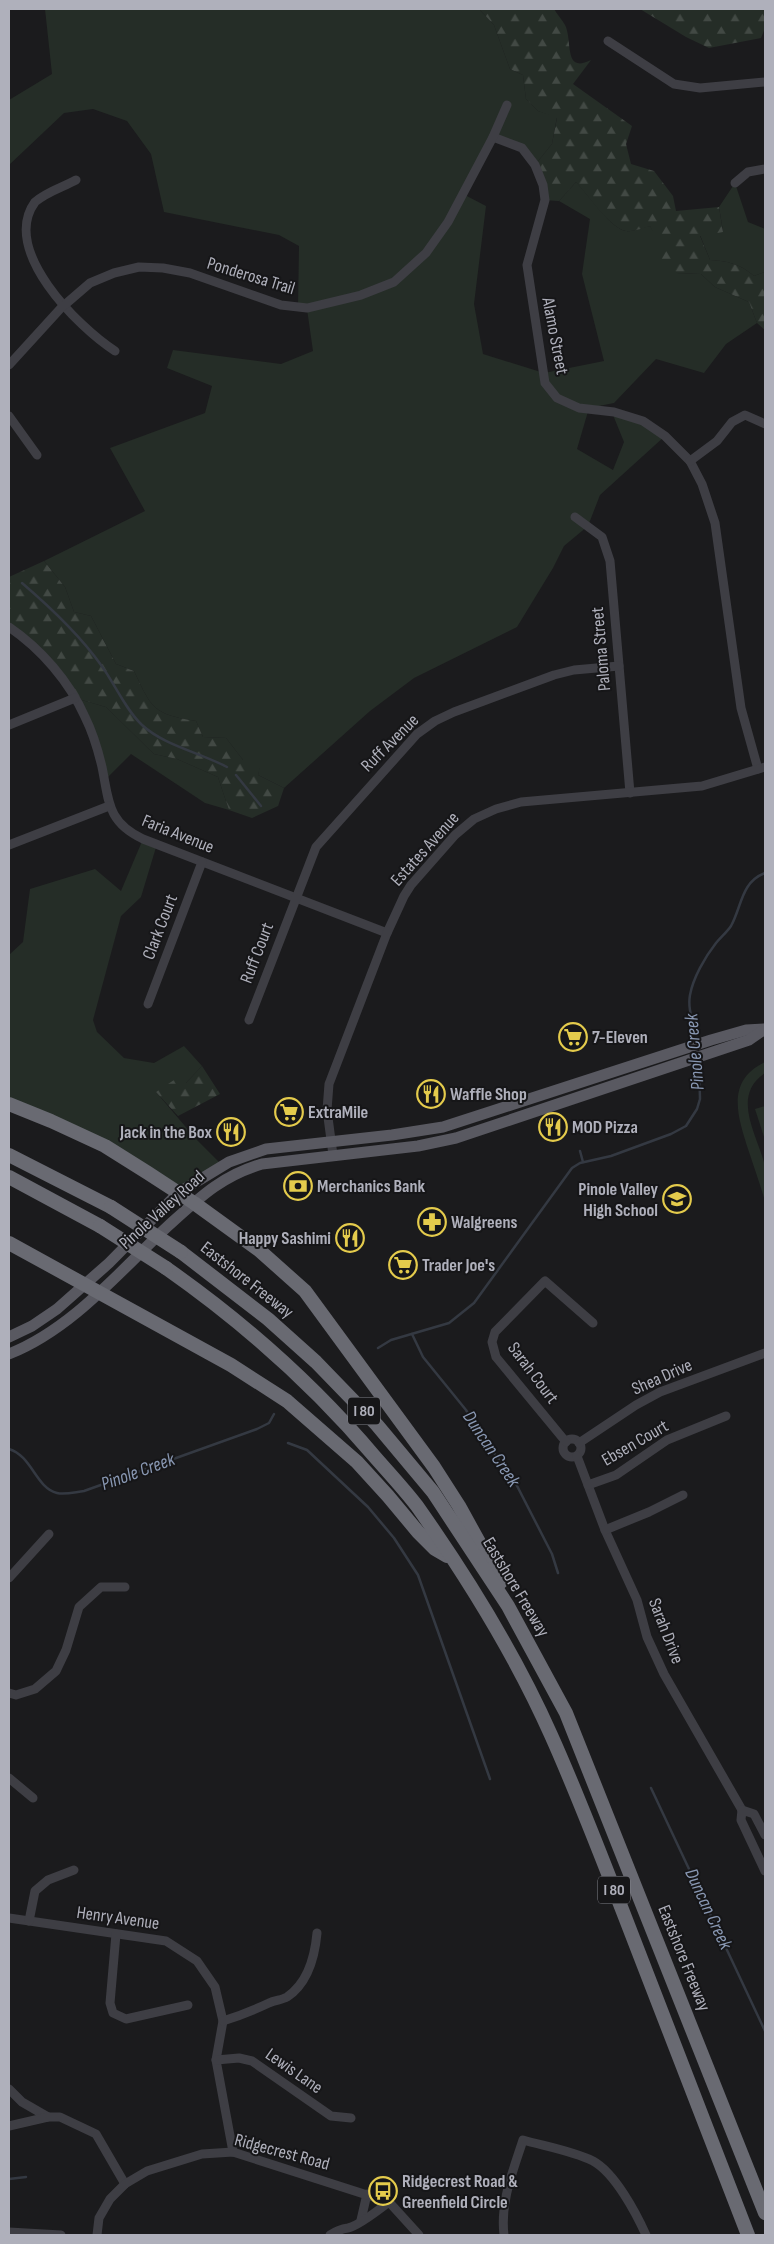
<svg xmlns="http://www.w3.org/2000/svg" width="774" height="2244" font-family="'Sofia Sans Condensed',sans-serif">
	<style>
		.grass { fill: #252d27 }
		.forest { fill: url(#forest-firs) }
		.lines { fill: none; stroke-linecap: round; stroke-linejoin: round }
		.stream { stroke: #343942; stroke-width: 2.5 }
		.minor { stroke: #3e3e44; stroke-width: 9 }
		.major { stroke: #595961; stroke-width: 11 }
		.highway { stroke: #696a72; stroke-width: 14 }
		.highway-bridge { stroke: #696a72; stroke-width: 14 }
		.labels { text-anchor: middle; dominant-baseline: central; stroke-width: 4; stroke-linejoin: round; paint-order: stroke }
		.shield { fill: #161618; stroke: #81828a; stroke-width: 1 }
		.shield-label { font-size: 16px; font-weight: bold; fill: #afb0bb }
		.street-label { font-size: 18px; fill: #afb0bb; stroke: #161618 }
		.poi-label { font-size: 18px; font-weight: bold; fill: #afb0bb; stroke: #161618; text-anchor: start }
		.water-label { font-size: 19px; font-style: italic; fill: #8998b3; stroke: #161618 }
	</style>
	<defs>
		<pattern id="forest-firs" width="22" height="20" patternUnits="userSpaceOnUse" patternTransform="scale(1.25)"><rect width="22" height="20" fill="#252d27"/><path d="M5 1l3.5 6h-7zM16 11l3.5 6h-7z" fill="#424944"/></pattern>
	</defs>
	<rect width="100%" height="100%" fill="#1b1b1d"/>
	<!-- grass -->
	<g class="grass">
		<path d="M45,9H479L494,25L510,69L523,75L526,99L538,111L557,117L552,144L535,165L522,148L493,137L463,194L486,206L474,304L483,354L544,373L604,361L582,274L590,219L559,201L576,182C588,194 611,229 626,231C633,232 643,227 650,226L677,273L701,274L715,287L749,302L757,323L726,344L704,373L656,359L614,403L589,408L577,449L613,470L624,442L613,415L643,421L665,436L600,495L588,526L564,546L553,568L517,627L414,678L370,711L284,788L258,775L261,760H243L226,738L203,737L196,721C153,714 152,709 134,671L116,664L91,616L74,612L65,587L44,561L145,511L110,448L205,413L212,386L167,368L173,350L281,364L313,351L307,309L298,307L299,246L279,235L164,212L151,154L127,121L93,109L64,113L9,165V100L52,74Z"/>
		<path d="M735,183L748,222L765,229V272L754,276C740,264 728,261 710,260L700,235L723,231L719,207Z"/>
		<path d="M75,698L106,707L154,754L177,759L218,777L229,810L205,803L131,754L104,781L102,770Z"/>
		<path d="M143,839L157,844L141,897L121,916L93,1020L97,1032L124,1058L154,1063L184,1046L202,1066L186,1083L156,1092L196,1139L223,1166L178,1193L148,1173L9,1104V955L23,942L30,889L95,869L121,891Z"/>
		<path d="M765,1062V1073C730,1096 758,1136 765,1166C767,1177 765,1190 765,1201C760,1184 754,1167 748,1149C738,1117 725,1081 765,1062Z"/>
		<path d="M765,1106V1140L755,1109Z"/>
	</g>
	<!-- forest -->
	<g class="forest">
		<path d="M479,9H554C557,14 562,20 565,25C573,41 563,74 591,60L573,84L632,126L626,144L631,164L654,171L673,196L676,211L719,207L723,232L700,236L710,260C728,261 740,264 754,276L765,272V330L757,323L749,302L715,287L701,274L677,273L658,264V243L650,226C643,228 633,232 626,231C611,229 588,195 576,182L559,201L545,200L535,165L552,144L557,118L538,111L526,99L523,75L510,69L494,25Z"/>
		<path d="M640,9H765V28L761,38L709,48L686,37Z"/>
		<path d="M44,561L65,587L74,612L91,616L116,664L134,671C152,709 153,714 196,721L203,737L226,738L243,760H262L258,775L284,788L278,806L252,818L229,810L218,777L177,759L154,754L106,707L75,698L57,672L9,627V577Z"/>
		<path d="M202,1066L220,1094L178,1116L156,1092L174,1080L186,1083Z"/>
	</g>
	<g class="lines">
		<!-- stream -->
		<g class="stream">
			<path d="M22,583C50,607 79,634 101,665C115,684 125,709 142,725C165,746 199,752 227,767"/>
			<path d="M236,775L261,806"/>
			<path d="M697,1040C695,1025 687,1011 690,995C693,978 705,957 716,943C721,937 727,932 731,926C742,906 741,882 765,873"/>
			<path d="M580,1151L583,1162"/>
			<path d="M412,1334L423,1357L466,1410L482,1437L513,1478L552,1554L558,1573"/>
			<path d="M378,1348L391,1340L449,1323L474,1303L572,1168L580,1163L611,1156L671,1134L686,1126L697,1109L700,1099L699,1061"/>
			<path d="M288,1443L307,1450L368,1507L394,1538L418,1575L490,1779"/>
			<path d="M9,1449C32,1456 36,1488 57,1493C65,1495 75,1492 84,1491L257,1429L269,1423L274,1414"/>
			<path d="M651,1788L765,2031"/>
			<path d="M9,2179L26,2177"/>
		</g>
		<!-- minor -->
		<g class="minor">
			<path d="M608,41L674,84L700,88L765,82"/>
			<path d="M493,137L522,148L535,165L543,185L545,200L527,265L545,383L557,398L579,408L614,412L643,421L665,436L690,461L702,484L715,523L741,708L758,769"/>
			<path d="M76,180C63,187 46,192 35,202C0,250 78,327 115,351"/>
			<path d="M735,183L748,172L765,169"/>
			<path d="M9,365L61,308L90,283L114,273L139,267L163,268L190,273L281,305L307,308L361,295L394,282L426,253L448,222L493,137L507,105"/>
			<path d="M9,416L37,455"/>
			<path d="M690,461L717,441L732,422L745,415L765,424"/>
			<path d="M575,517L602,537L610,561L630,793"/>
			<path d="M9,627C41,649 69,681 85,717C93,733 98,750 102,767C109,801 107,822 143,839L387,933"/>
			<path d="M9,725L75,698"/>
			<path d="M9,845L109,806"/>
			<path d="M148,1004L202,862"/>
			<path d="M249,1020L316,847L417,734L435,721L454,712L554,675L574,670L619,666"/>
			<path d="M333,1155L327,1110L329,1084L387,933L404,896L411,885L455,835L474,819L496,809L521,802L702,786L765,767"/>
			<circle cx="572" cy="1448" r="9"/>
			<path d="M566,1442L496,1357L492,1342L495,1332L545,1281L593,1323"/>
			<path d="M579,1443L636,1405L660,1392L765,1353"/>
			<path d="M577,1456L605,1530L637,1600L647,1637L664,1674L742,1810"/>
			<path d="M588,1485L616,1475L667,1440L726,1416"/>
			<path d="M605,1530L649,1512L683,1495"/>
			<path d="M9,1578L49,1534"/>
			<path d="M9,1693L16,1695L35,1689L56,1671L66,1650L79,1607L101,1587H125"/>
			<path d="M9,1778L33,1798"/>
			<path d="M765,1835L754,1814L742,1810L741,1820L765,1871"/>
			<path d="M9,1918L166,1941L197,1961L215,1987L223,2021L216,2060L233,2152"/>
			<path d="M29,1921L35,1891L48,1880L74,1870"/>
			<path d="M116,1934L110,2003L113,2013L126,2019L188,2005"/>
			<path d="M223,2021C239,2016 254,2010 269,2003C275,2000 282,2000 287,1997C308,1983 315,1955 317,1933"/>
			<path d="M216,2060L239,2058L252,2061L331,2116L351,2118"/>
			<path d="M9,2089L22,2102L48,2117"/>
			<path d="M9,2126L48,2117H60L96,2134L125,2184"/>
			<path d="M361,2220L367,2194"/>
			<path d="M9,2232L61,2235"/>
			<path d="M97,2235L99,2218L110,2199L125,2184L147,2171L202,2154L233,2152L389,2202L419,2235"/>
			<path d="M330,2235C336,2231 341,2229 348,2228C358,2226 380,2209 389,2202"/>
			<path d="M504,2235C500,2202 513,2171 523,2140C544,2146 573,2151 593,2161C615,2173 636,2213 646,2235"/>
		</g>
		<!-- major -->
		<g class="major">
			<path d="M9,1337L32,1326L57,1309L109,1263L178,1193L229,1162L266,1149L392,1135L443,1127L711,1040L746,1030L765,1029"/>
			<path d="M9,1354C72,1329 119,1272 168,1226C199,1198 221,1176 262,1164L418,1146L456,1138L749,1040L765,1029"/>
		</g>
		<!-- highway -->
		<g class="highway">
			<path d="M9,1104L51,1121L105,1146L148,1173L194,1203L259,1250L305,1291L434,1467L459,1506L501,1582"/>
			<path d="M9,1155L111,1207"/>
			<path d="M9,1177L100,1226"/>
			<path d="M9,1243L231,1365L287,1401L357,1462L388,1496L418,1532L435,1549L447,1556"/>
			<path d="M181,1252L268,1319L316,1362L377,1425L433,1492L508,1606L566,1713L765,2213"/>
			<path d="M166,1268C243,1322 314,1385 375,1457C389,1473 404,1489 417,1506C467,1577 516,1656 551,1735C578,1795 601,1856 625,1917C667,2023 708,2129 748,2235"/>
		</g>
		<!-- highway-bridge -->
		<g class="highway-bridge">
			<path d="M111,1207L181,1252"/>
			<path d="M100,1226L166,1268"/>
		</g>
	</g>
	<!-- icons -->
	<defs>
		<symbol id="supermarket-ring" viewBox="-11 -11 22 22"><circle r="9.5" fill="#161618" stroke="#e4cb4c" stroke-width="1.5"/><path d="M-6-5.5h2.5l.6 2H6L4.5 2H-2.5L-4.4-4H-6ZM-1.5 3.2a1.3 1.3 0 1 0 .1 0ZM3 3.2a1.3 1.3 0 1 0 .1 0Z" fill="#e4cb4c"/></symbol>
		<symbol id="restaurant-ring" viewBox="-11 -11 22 22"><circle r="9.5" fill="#161618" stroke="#e4cb4c" stroke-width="1.5"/><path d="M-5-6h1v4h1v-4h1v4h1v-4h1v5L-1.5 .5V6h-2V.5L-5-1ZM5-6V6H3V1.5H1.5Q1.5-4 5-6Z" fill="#e4cb4c"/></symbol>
		<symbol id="bank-ring" viewBox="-11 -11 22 22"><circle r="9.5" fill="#161618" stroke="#e4cb4c" stroke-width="1.5"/><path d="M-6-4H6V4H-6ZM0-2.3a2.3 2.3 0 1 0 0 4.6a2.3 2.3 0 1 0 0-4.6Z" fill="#e4cb4c"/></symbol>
		<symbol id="school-ring" viewBox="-11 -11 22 22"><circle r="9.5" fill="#161618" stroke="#e4cb4c" stroke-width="1.5"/><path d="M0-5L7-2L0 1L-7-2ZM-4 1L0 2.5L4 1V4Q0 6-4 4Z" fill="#e4cb4c"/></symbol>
		<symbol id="pharmacy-ring" viewBox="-11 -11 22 22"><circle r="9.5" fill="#161618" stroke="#e4cb4c" stroke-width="1.5"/><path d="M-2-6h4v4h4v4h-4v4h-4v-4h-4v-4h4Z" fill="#e4cb4c"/></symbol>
		<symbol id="bus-ring" viewBox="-11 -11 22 22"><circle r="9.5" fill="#161618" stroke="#e4cb4c" stroke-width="1.5"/><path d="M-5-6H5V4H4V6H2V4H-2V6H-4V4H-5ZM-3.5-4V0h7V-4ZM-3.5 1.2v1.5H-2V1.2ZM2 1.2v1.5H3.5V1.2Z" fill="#e4cb4c"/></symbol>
	</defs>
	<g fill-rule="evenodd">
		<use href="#supermarket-ring" x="557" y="1021" width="32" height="32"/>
		<use href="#restaurant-ring" x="415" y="1078" width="32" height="32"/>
		<use href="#supermarket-ring" x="273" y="1096" width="32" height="32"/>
		<use href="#restaurant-ring" x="537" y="1111" width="32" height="32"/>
		<use href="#restaurant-ring" x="215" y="1116" width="32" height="32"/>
		<use href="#bank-ring" x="282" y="1170" width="32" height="32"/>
		<use href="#school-ring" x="661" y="1183" width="32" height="32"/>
		<use href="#pharmacy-ring" x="416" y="1206" width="32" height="32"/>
		<use href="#restaurant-ring" x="334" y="1222" width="32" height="32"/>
		<use href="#supermarket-ring" x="387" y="1249" width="32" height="32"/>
		<use href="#bus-ring" x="367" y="2175" width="32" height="32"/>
	</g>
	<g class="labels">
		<!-- shield labels -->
		<g class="shield">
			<rect x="348" y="1397.5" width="32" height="27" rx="4"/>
			<rect x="598" y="1876.5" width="32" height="27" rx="4"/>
		</g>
		<g class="shield-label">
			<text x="364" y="1411">I 80</text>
			<text x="614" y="1890">I 80</text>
		</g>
		<!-- street labels -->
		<g class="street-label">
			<text transform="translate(251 276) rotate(17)">Ponderosa Trail</text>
			<text transform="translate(555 336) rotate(79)">Alamo Street</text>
			<text transform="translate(601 649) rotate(-95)">Paloma Street</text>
			<text transform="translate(390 743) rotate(-45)">Ruff Avenue</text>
			<text transform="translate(178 834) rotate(22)">Faria Avenue</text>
			<text transform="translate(425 849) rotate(-48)">Estates Avenue</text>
			<text transform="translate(160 927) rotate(-69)">Clark Court</text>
			<text transform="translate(257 953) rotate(-69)">Ruff Court</text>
			<text transform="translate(162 1210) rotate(-42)">Pinole Valley Road</text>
			<text transform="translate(247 1280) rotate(38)">Eastshore Freeway</text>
			<text transform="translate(533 1373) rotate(53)">Sarah Court</text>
			<text transform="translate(662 1377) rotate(-24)">Shea Drive</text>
			<text transform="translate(635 1443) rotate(-30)">Ebsen Court</text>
			<text transform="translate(516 1587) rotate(59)">Eastshore Freeway</text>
			<text transform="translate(666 1631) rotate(69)">Sarah Drive</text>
			<text transform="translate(118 1918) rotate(8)">Henry Avenue</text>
			<text transform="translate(684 1958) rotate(68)">Eastshore Freeway</text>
			<text transform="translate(294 2071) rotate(35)">Lewis Lane</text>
			<text transform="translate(282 2152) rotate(15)">Ridgecrest Road</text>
		</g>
		<!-- poi labels -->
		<g class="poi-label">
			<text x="592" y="1037">7-Eleven</text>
			<text x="450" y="1094">Waffle Shop</text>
			<text x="308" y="1112">ExtraMile</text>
			<text x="572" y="1127">MOD Pizza</text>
			<text x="212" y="1132" text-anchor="end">Jack in the Box</text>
			<text x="317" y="1186">Merchanics Bank</text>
			<text x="658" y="1189" text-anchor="end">Pinole Valley<tspan x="658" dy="21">High School</tspan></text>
			<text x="451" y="1222">Walgreens</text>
			<text x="331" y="1238" text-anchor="end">Happy Sashimi</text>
			<text x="422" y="1265">Trader Joe's</text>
			<text x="402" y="2181">Ridgecrest Road &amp;<tspan x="402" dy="21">Greenfield Circle</tspan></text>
		</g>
		<!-- water labels -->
		<g class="water-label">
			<text transform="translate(695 1052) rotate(-95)">Pinole Creek</text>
			<text transform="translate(491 1449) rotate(56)">Duncan Creek</text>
			<text transform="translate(138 1472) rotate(-20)">Pinole Creek</text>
			<text transform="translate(708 1909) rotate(65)">Duncan Creek</text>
		</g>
	</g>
	<!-- border -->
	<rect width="774" height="2244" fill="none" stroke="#afb0bb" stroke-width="20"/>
</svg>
